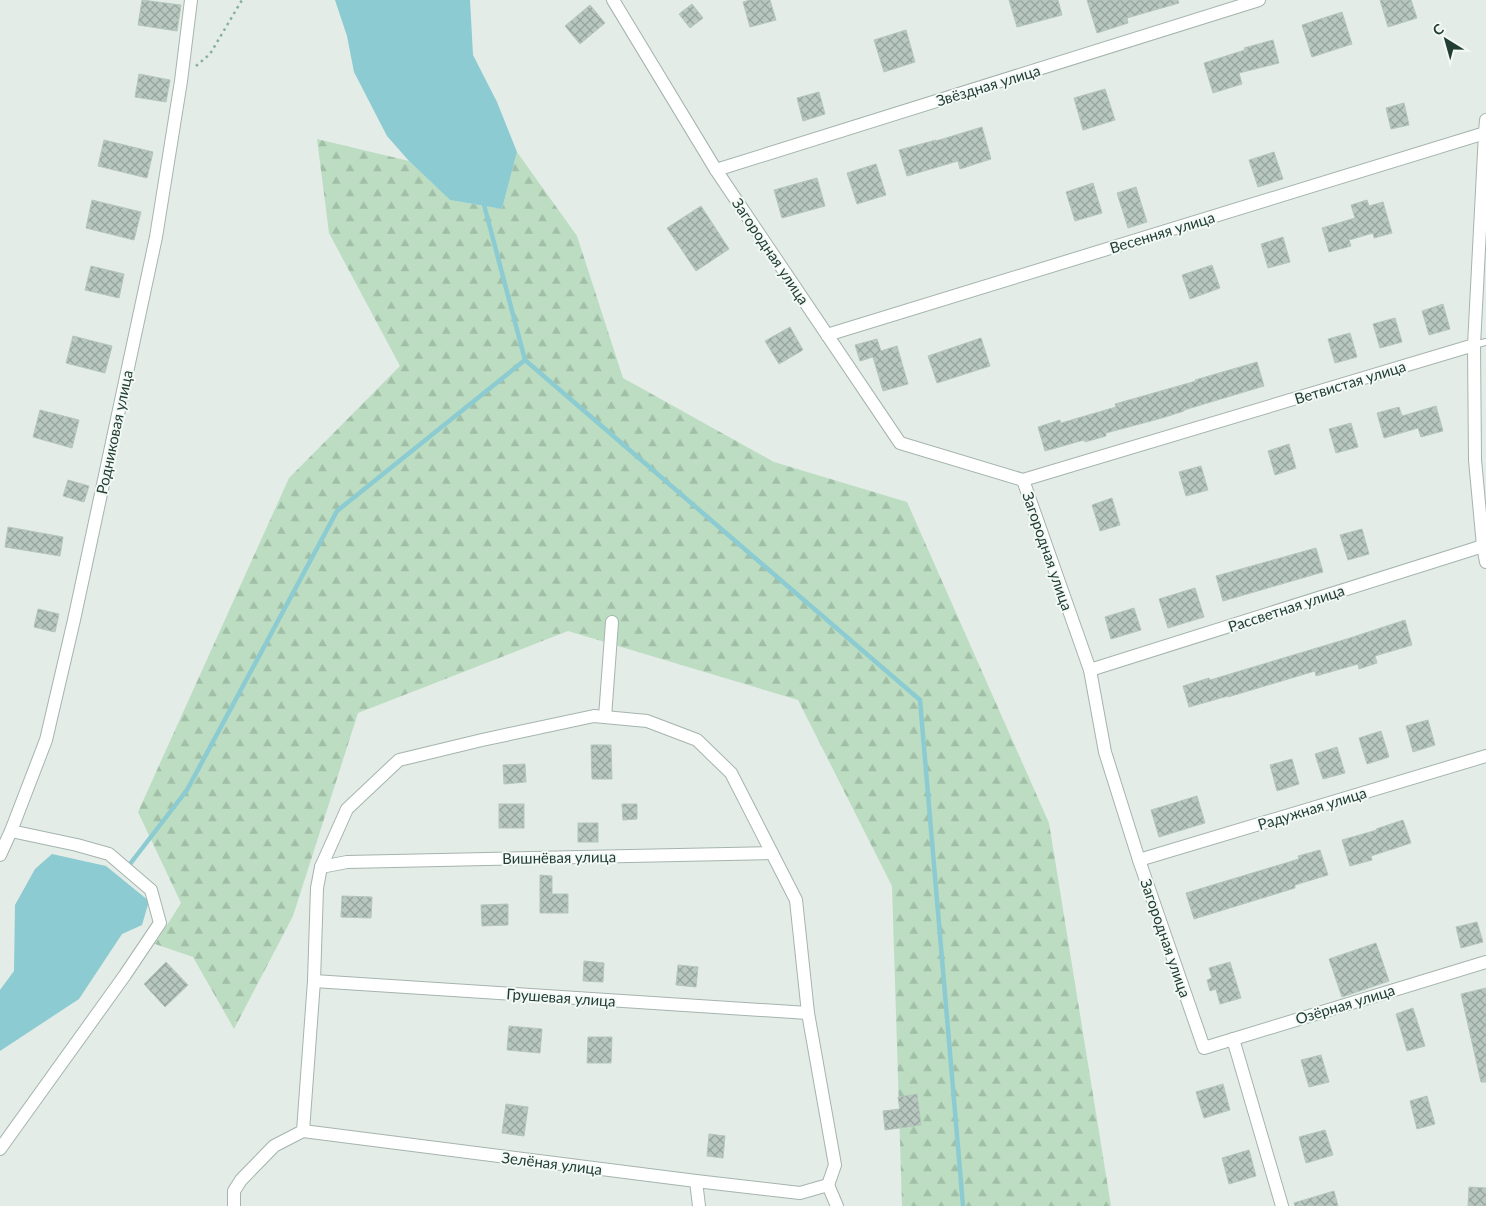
<svg xmlns="http://www.w3.org/2000/svg" width="1486" height="1206" font-family="Lato,sans-serif">
	<style>
		.forest { fill: url(#forest-firs) }
		.water { fill: #8bcbd1 }
		.lines { fill: none; stroke-linecap: round; stroke-linejoin: round }
		.stream { stroke: #8bcbd1; stroke-width: 4.5 }
		.building { fill: url(#building-cross-hatch); stroke: #b5c6be }
		.lane-casing { stroke: #a5b4ae; stroke-width: 8 }
		.street-casing { stroke: #a5b4ae; stroke-width: 14 }
		.path { stroke: #83b09f; stroke-width: 2.5; stroke-dasharray: 2.5 4; stroke-linecap: butt }
		.lane { stroke: #fff; stroke-width: 6 }
		.street { stroke: #fff; stroke-width: 12 }
		.labels { text-anchor: middle; dominant-baseline: central; stroke-width: 4; stroke-linejoin: round; paint-order: stroke }
		.street-label { font-size: 15px; fill: #223e34; stroke: #f3f9f6 }
	</style>
	<defs>
		<pattern id="forest-firs" width="22" height="20" patternUnits="userSpaceOnUse" patternTransform="scale(1.25)"><rect width="22" height="20" fill="#bcddc2"/><path d="M5 1l3.5 6h-7zM16 11l3.5 6h-7z" fill="#a1bfa7"/></pattern>
		<pattern id="building-cross-hatch" width="8" height="8" patternUnits="userSpaceOnUse" patternTransform="scale(1.25)"><rect width="8" height="8" fill="#b8c7c0"/><path d="M0 0l8 8M0 8l8-8" fill="none" stroke="#95a39d"/></pattern>
	</defs>
	<rect width="100%" height="100%" fill="#e3ece7"/>
	<!-- forest -->
	<path class="forest" d="M317,139L409,161L450,200L502,209L517,152L577,236L623,378L774,462L907,502L1049,823L1111,1206H902L892,886L798,700L568,631L358,713L293,916L234,1029L193,957L155,944L181,903L138,812L289,478L400,366L329,233Z"/>
	<!-- water -->
	<g class="water">
		<path d="M335,0H470L473,55L497,102L517,152L502,209L450,200L409,161L387,136L354,72L347,36Z"/>
		<path d="M52,854L106,866L149,901L142,925L122,934L79,999L0,1051V990L14,971L15,905L35,869Z"/>
	</g>
	<g class="lines">
		<!-- stream -->
		<g class="stream">
			<path d="M483,201L525,360L920,700L963,1206"/>
			<path d="M130,864L187,790L337,511L525,360"/>
		</g>
	</g>
	<!-- building -->
	<g class="building">
		<path d="M142,0L181,5L177,31L138,25Z"/>
		<path d="M750,0H770L776,20L750,27L743,2Z"/>
		<path d="M1009,0H1058L1062,15L1017,27Z"/>
		<path d="M1087,0H1178L1179,3L1127,18L1128,23L1097,33Z"/>
		<path d="M1380,0H1411L1417,18L1388,27Z"/>
		<path d="M692,4L703,18L690,28L679,14Z"/>
		<path d="M590,5L605,23L580,44L565,26Z"/>
		<path d="M1342,12L1352,44L1312,57L1302,25Z"/>
		<path d="M906,30L915,62L884,72L874,40Z"/>
		<path d="M1273,40L1279,63L1239,73L1242,84L1213,93L1204,63L1245,50L1244,48Z"/>
		<path d="M139,74L170,80L166,102L135,97Z"/>
		<path d="M1105,89L1115,120L1083,130L1074,98Z"/>
		<path d="M819,92L825,114L803,121L797,98Z"/>
		<path d="M1404,103L1409,125L1391,129L1386,108Z"/>
		<path d="M982,127L991,159L960,169L958,161L907,176L899,150L936,140V141Z"/>
		<path d="M104,140L153,152L147,178L98,166Z"/>
		<path d="M1274,152L1283,179L1258,187L1249,160Z"/>
		<path d="M876,164L886,195L857,204L847,173Z"/>
		<path d="M817,178L825,206L782,218L774,190Z"/>
		<path d="M1093,183L1102,213L1075,221L1066,192Z"/>
		<path d="M1136,187L1147,222L1128,228L1117,193Z"/>
		<path d="M92,200L141,212L134,240L86,228Z"/>
		<path d="M1367,200L1369,206L1383,202L1392,233L1374,238L1373,233L1349,240L1351,246L1329,252L1322,228L1355,218L1351,205Z"/>
		<path d="M701,206L729,249L696,271L667,228Z"/>
		<path d="M1283,237L1290,262L1268,268L1261,244Z"/>
		<path d="M1212,265L1220,288L1190,299L1182,275Z"/>
		<path d="M91,266L124,274L119,298L85,290Z"/>
		<path d="M1443,304L1450,329L1429,335L1422,311Z"/>
		<path d="M1395,318L1402,342L1380,348L1373,324Z"/>
		<path d="M790,327L803,350L779,364L765,341Z"/>
		<path d="M1350,333L1357,357L1335,363L1328,339Z"/>
		<path d="M73,336L112,346L105,373L66,363Z"/>
		<path d="M981,338L990,366L937,383L928,356Z"/>
		<path d="M877,339L881,351L897,346L908,384L883,391L873,357L860,361L855,345Z"/>
		<path d="M1257,362L1264,386L1184,410V411L1162,418L1106,433V436L1085,442L1084,440L1045,451L1038,427L1060,420L1061,423L1116,407L1115,404L1196,381L1195,380Z"/>
		<path d="M1436,406L1443,431L1421,437L1418,428L1384,438L1377,413L1399,407L1402,416Z"/>
		<path d="M40,410L79,420L72,448L33,437Z"/>
		<path d="M1351,423L1358,447L1336,453L1329,429Z"/>
		<path d="M1289,444L1296,468L1275,475L1268,451Z"/>
		<path d="M1201,466L1208,490L1186,496L1179,472Z"/>
		<path d="M68,480L89,486L84,502L63,496Z"/>
		<path d="M1112,498L1120,525L1100,531L1092,505Z"/>
		<path d="M8,527L63,537L60,556L5,547Z"/>
		<path d="M1362,529L1369,554L1348,560L1340,535Z"/>
		<path d="M1316,548L1323,572L1223,601L1216,576Z"/>
		<path d="M1195,588L1204,617L1168,628L1159,599Z"/>
		<path d="M1134,608L1141,630L1111,639L1105,617Z"/>
		<path d="M38,609L59,614L55,632L34,627Z"/>
		<path d="M1405,620L1412,645L1375,656L1377,663L1359,669L1358,664L1316,676L1315,671L1228,697V696L1189,707L1183,686L1209,678L1210,680L1350,638Z"/>
		<path d="M1428,720L1435,745L1413,752L1406,726Z"/>
		<path d="M1381,731L1389,757L1367,764L1359,738Z"/>
		<path d="M591,745H611L612,779H592Z"/>
		<path d="M1337,747L1345,773L1323,779L1315,754Z"/>
		<path d="M1292,759L1299,784L1277,791L1270,765Z"/>
		<path d="M525,764L526,782L504,784L503,765Z"/>
		<path d="M1197,796L1205,823L1159,837L1151,810Z"/>
		<rect x="499" y="804" width="25" height="24"/>
		<path d="M622,804H637V819L623,820Z"/>
		<path d="M1403,820L1411,843L1371,856L1372,860L1350,866L1342,840L1377,830L1376,829Z"/>
		<rect x="578" y="823" width="20" height="19"/>
		<path d="M1320,850L1328,875L1295,885V888L1194,919L1186,893L1299,859L1298,856Z"/>
		<path d="M540,875L552,876V894H568V913H540Z"/>
		<path d="M342,896L372,897L371,918L341,917Z"/>
		<path d="M508,904V925L482,926L481,905Z"/>
		<path d="M1477,922L1483,942L1461,948L1456,927Z"/>
		<path d="M1376,943L1389,981L1342,997L1329,959Z"/>
		<path d="M584,961L604,963L603,982L583,981Z"/>
		<path d="M166,962L188,985L165,1007L144,984Z"/>
		<path d="M1230,962L1241,998L1220,1004L1216,989L1210,991L1207,980L1212,978L1209,968Z"/>
		<path d="M678,965L698,967L696,987L676,985Z"/>
		<path d="M1486,988V1082H1481L1461,994Z"/>
		<path d="M1413,1008L1425,1046L1407,1051L1396,1014Z"/>
		<path d="M509,1026L542,1029L540,1053L507,1050Z"/>
		<path d="M588,1037H612L611,1063H587Z"/>
		<path d="M1321,1055L1329,1082L1309,1087L1301,1060Z"/>
		<path d="M1223,1084L1230,1110L1204,1118L1196,1092Z"/>
		<path d="M917,1094L921,1125L885,1130L883,1111L900,1109L898,1097Z"/>
		<path d="M1427,1096L1435,1124L1417,1129L1410,1101Z"/>
		<path d="M506,1104L528,1107L524,1136L502,1133Z"/>
		<path d="M1325,1130L1333,1155L1306,1163L1299,1137Z"/>
		<path d="M709,1134L725,1136L723,1158L707,1156Z"/>
		<path d="M1249,1150L1256,1176L1229,1184L1222,1158Z"/>
		<path d="M1469,1187L1486,1188V1206H1468Z"/>
		<path d="M1334,1191L1338,1206H1295L1294,1203Z"/>
	</g>
	<g class="lines">
		<defs>
			<path id="lane" d="M1474,345L1486,342"/>
			<g id="street">
				<path d="M613,0L716,170L900,443L1023,480"/>
				<path d="M716,170L1259,0"/>
				<path d="M827,335L1485,133L1486,120"/>
				<path d="M1474,345L1475,460L1483,546L1486,562"/>
				<path d="M1023,480L1090,670L1105,752L1139,860L1204,1048L1486,962"/>
				<path d="M1023,480L1474,345L1485,133"/>
				<path d="M1090,670L1483,546"/>
				<path d="M605,717L612,622"/>
				<path d="M0,855L11,831L46,740L74,620L156,237L181,81L191,0"/>
				<path d="M1139,860L1486,756"/>
				<path d="M314,981L808,1013"/>
				<path d="M1233,1039L1282,1206"/>
				<path d="M303,1131L696,1181L800,1193L828,1185L835,1165L808,1013L796,900L731,773L697,740L647,721L594,716L482,740L399,760L347,809L321,867"/>
				<path d="M0,1149L125,975L160,923L151,890L109,854L77,845L11,831"/>
				<path d="M696,1181L699,1206"/>
				<path d="M828,1185L837,1206"/>
				<path d="M234,1206V1191L241,1180L274,1146L303,1131L314,981L317,888L321,867L347,862L772,853"/>
			</g>
		</defs>
		<!-- lane casing -->
		<use href="#lane" class="lane-casing"/>
		<!-- street casing -->
		<use href="#street" class="street-casing"/>
		<!-- path -->
		<path class="path" d="M196,66L210,54L242,0"/>
		<!-- lane -->
		<use href="#lane" class="lane"/>
		<!-- street -->
		<use href="#street" class="street"/>
	</g>
	<g class="labels">
		<!-- street labels -->
		<g class="street-label">
			<text transform="translate(988 85) rotate(-17)">Звёздная улица</text>
			<text transform="translate(1162 232) rotate(-17)">Весенняя улица</text>
			<text transform="translate(771 251) rotate(56)">Загородная улица</text>
			<text transform="translate(1350 382) rotate(-17)">Ветвистая улица</text>
			<text transform="translate(114 432) rotate(-78)">Родниковая улица</text>
			<text transform="translate(1048 551) rotate(71)">Загородная улица</text>
			<text transform="translate(1286 608) rotate(-18)">Рассветная улица</text>
			<text transform="translate(1312 808) rotate(-17)">Радужная улица</text>
			<text transform="translate(559 857) rotate(-1)">Вишнёвая улица</text>
			<text transform="translate(1166 938) rotate(71)">Загородная улица</text>
			<text transform="translate(561 997) rotate(4)">Грушевая улица</text>
			<text transform="translate(1345 1004) rotate(-17)">Озёрная улица</text>
			<text transform="translate(552 1163) rotate(7)">Зелёная улица</text>
		</g>
	</g>
	<!-- north arrow -->
	<g transform="translate(1446 40) rotate(323)" stroke="#f3f9f6" stroke-width="4" paint-order="stroke">
	<path d="M0-4L9 19L0 12L-9 19Z" fill="#223e34"/>
	<text y="-8" font-size="14" font-weight="bold" text-anchor="middle" fill="#223e34">С</text>
	</g>
</svg>
